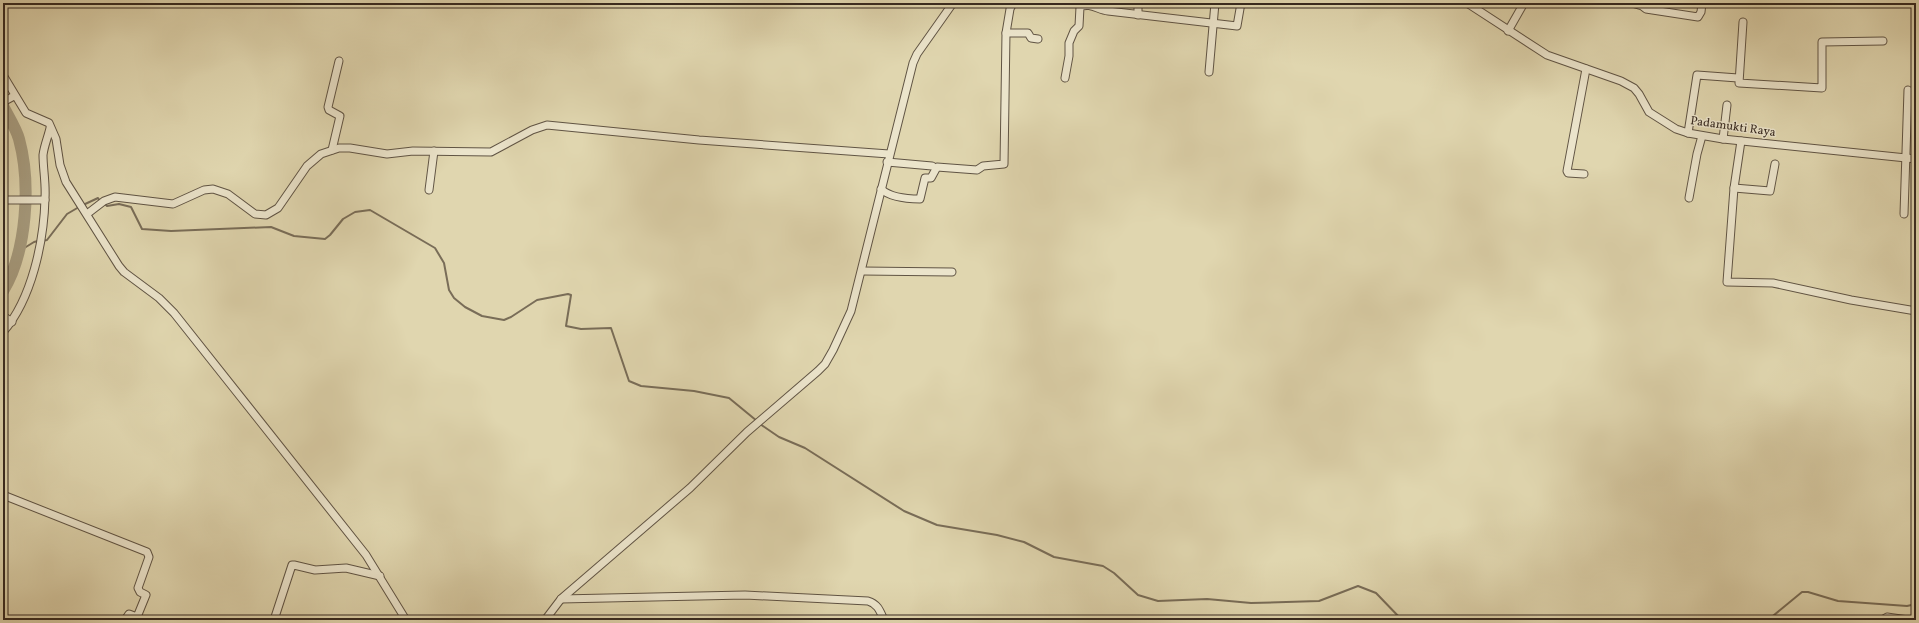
<svg xmlns="http://www.w3.org/2000/svg" width="1919" height="623" font-family="Vollkorn,serif">
	<style>
		.lines { fill: none; stroke-linecap: round; stroke-linejoin: round }
		.stream { stroke: #796d58; stroke-width: 2 }
		.river { stroke: #a69b7e; stroke-width: 12 }
		.minor-casing { stroke: #605444; stroke-width: 9 }
		.minor { stroke: #ebe4cb; stroke-width: 7 }
		.labels { text-anchor: middle; dominant-baseline: central; stroke-width: 3; stroke-linejoin: round; paint-order: stroke }
		.street-label { font-size: 12px; fill: #362920; stroke: #ebe4cb }
	</style>
	<rect width="100%" height="100%" fill="#e0d6af"/>
	<filter id="stains"><feTurbulence type="fractalNoise" baseFrequency=".005" numOctaves="4"/><feColorMatrix values="0 0 0 0 .2 0 0 0 0 .09 0 0 0 0 .02 0 0 0 .5 -.17"/></filter>
	<radialGradient id="worn" r=".72"><stop offset=".6" stop-color="#630" stop-opacity="0"/><stop offset="1" stop-color="#630" stop-opacity=".3"/></radialGradient>
	<g class="lines">
		<!-- stream -->
		<g class="stream">
			<path d="M104,203L107,206L119,204L131,207L142,229L171,231L271,227L294,236L325,239L330,235L343,219L355,212L370,210L435,248L444,263L449,290L454,298L465,307L482,316L504,320L511,317L537,300L568,294L571,295L566,326L581,329L611,328L629,381L641,386L694,391L729,398L757,421"/>
			<path d="M83,205L98,198L100,201"/>
			<path d="M42,241L47,240L67,214L79,207"/>
			<path d="M21,250L34,242L38,241"/>
			<path d="M760,424L779,437L805,448L904,511L937,525L997,535L1024,542L1054,557L1103,566L1114,573L1138,595L1158,601L1207,599L1251,603L1319,601L1358,586L1376,593L1402,620"/>
			<path d="M1768,620L1802,592H1808L1838,601L1907,606L1916,604"/>
		</g>
		<!-- river -->
		<path class="river" d="M3,106C8,116 16,128 19,139C31,183 27,252 3,291"/>
		<defs>
			<g id="minor">
				<path d="M1467,3L1547,55L1621,81L1634,88L1639,94L1649,112L1676,129L1688,133L1723,139L1916,159"/>
				<path d="M1632,3L1642,6L1646,9L1698,17L1701,12L1702,3"/>
				<path d="M1138,15V3"/>
				<path d="M1743,22L1739,83L1822,88V42L1883,41"/>
				<path d="M1508,31L1524,3"/>
				<path d="M1006,33H1028L1031,38L1038,39"/>
				<path d="M1209,72L1215,3"/>
				<path d="M3,75L26,113L49,123L56,139L60,165L66,182L119,266L124,272L159,298L174,313L366,555L406,620"/>
				<path d="M1065,78L1069,56V43L1074,31L1079,26L1080,7C1090,2 1098,10 1108,11L1237,26L1241,3"/>
				<path d="M3,102L14,96"/>
				<path d="M1688,133L1697,75L1738,78"/>
				<path d="M1723,139L1727,105"/>
				<path d="M1741,141L1734,188L1727,282L1773,283L1851,300L1916,311"/>
				<path d="M332,150L340,116L329,110L328,107L339,61"/>
				<path d="M887,162L932,166"/>
				<path d="M1584,174L1568,173L1567,171L1586,69"/>
				<path d="M1734,188L1770,191L1775,164"/>
				<path d="M881,189C891,198 907,199 920,199L925,178H931L937,167L977,170L983,166L1004,164L1006,33L1010,9L1013,3"/>
				<path d="M429,190L434,151"/>
				<path d="M1689,198L1697,154L1702,136"/>
				<path d="M3,200H45"/>
				<path d="M87,214L104,201L115,197L173,204L204,190L213,189L228,194L255,214L266,215L278,208L307,166L321,154L339,148H350L387,154L413,151L491,152L532,130L547,125L699,140L889,154"/>
				<path d="M1904,214L1908,90"/>
				<path d="M862,271L952,272"/>
				<path d="M3,316L12,322"/>
				<path d="M3,332C32,299 44,241 45,198C46,183 43,169 43,155C44,146 48,137 50,128"/>
				<path d="M3,495L147,552L149,557L138,588L140,592L146,595L137,617L129,614L125,620"/>
				<path d="M561,599L745,595L868,601C878,604 880,611 884,620"/>
				<path d="M274,620L292,565H294L315,570L346,568L380,576"/>
				<path d="M545,620L561,599L690,488L747,432L818,371L825,364L833,350L851,311L913,63L917,54L953,3"/>
				<path d="M1882,620L1887,617L1908,620"/>
			</g>
		</defs>
		<!-- minor casing -->
		<use href="#minor" class="minor-casing"/>
		<!-- minor -->
		<use href="#minor" class="minor"/>
	</g>
	<g class="labels">
		<!-- street labels -->
		<g class="street-label">
			<text transform="translate(1733 127) rotate(8)">Padamukti Raya</text>
		</g>
	</g>
	<!-- margin -->
	<rect width="1919" height="623" fill="none" stroke="#e0d6af" stroke-width="16"/>
	<rect x="4" y="4" width="1911" height="615" fill="none" stroke="#362920" stroke-width="2"/>
	<rect x="8" y="8" width="1903" height="607" fill="none" stroke="#362920"/>
	<rect width="100%" height="100%" filter="url(#stains)"/>
	<rect width="100%" height="100%" fill="url(#worn)"/>
</svg>
